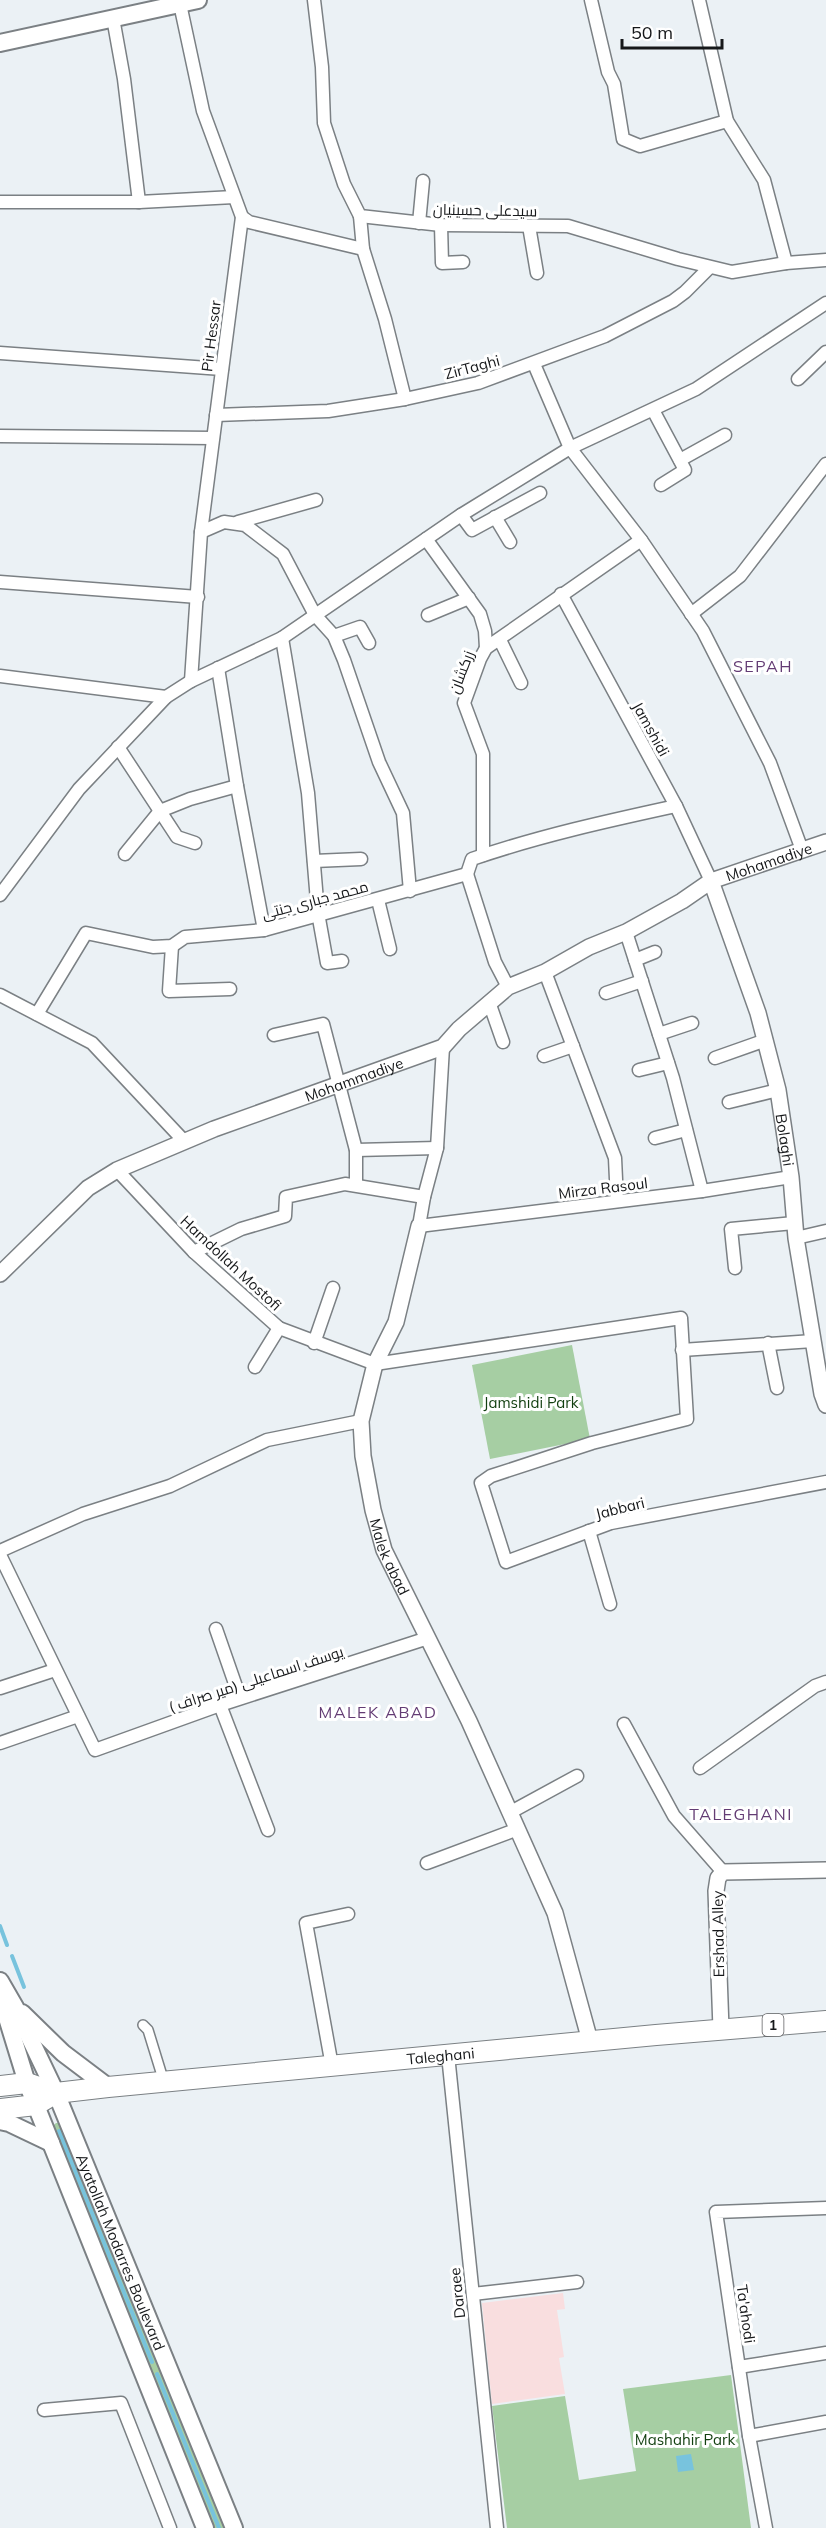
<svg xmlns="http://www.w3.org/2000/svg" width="826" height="2528" font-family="Mulish,Cairo,sans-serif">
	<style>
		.education { fill: #f9dedf }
		.green { fill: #a6cea3 }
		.water { fill: #78c3dd }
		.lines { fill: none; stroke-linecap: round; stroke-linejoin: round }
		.stream { stroke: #78c3dd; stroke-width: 4 }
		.pedestrian-casing { stroke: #7b8084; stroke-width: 12 }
		.minor-casing { stroke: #7b8084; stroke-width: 15 }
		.tertiary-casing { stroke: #7b8084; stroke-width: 18 }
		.secondary-casing { stroke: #7b8084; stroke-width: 20 }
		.primary-casing { stroke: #7b8084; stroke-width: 22 }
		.pedestrian { stroke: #fff; stroke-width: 9 }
		.minor { stroke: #fff; stroke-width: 12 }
		.tertiary { stroke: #fff; stroke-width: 15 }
		.secondary { stroke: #fff; stroke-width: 16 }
		.primary { stroke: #fff; stroke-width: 20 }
		.labels { text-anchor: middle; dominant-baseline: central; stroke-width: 6; stroke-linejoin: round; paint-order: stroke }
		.shield { fill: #fff; stroke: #5c5d5f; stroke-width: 1.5 }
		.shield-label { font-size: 14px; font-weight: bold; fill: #16181a }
		.street-label { font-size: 15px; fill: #16181a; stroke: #fff }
		.park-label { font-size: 15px; fill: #113f0f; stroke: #fff }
		.neighbourhood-label { font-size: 16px; letter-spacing: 1.5px; fill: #633c74; stroke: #fff }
	</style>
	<rect width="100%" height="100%" fill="#ebf1f5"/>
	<!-- education -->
	<path class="education" d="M563,2293L565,2309L557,2310L564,2357L559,2358L565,2394L492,2404L482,2303Z"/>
	<!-- green -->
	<g class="green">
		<path d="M572,1345L590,1439L490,1459L472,1365Z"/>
		<path d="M56,2123H63L234,2528H205L51,2128Z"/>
		<path d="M731,2375L751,2528H507L492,2406L565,2396L579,2480L636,2471L623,2389Z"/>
	</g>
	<!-- water -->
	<path class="water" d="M691,2454L694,2470L678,2472L676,2456Z"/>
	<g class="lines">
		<!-- stream -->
		<g class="stream">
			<path d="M0,1926L7,1945"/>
			<path d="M12,1956L24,1987"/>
			<path d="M59,2131L152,2362"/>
			<path d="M157,2374L219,2528"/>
		</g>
		<defs>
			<path id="pedestrian" d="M143,2025L148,2030L164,2082"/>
			<g id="minor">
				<path d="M314,0L322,67L324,123L344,184L360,216L441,225L568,226L678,259L732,272L786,263L826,260"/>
				<path d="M591,0L608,72L614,84L623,139L640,146L727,121"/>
				<path d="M699,0L727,121L764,180L786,263"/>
				<path d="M180,4L203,111L242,217L201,532L191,681"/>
				<path d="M113,18L124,79L139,202"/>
				<path d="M0,202H139L234,197"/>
				<path d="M360,216L363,249L385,319L405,399"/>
				<path d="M242,217L249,222L363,249"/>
				<path d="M419,223L423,181"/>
				<path d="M441,225L442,263L463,262"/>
				<path d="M529,226L537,273"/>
				<path d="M0,353L222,369"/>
				<path d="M534,364L570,448L696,389L826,303"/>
				<path d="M798,379L826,352"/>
				<path d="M653,410L685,470L661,485"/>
				<path d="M216,415L328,411L405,399L478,383L605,336L673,301L685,292L709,268"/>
				<path d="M0,436L213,438"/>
				<path d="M680,460L725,435"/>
				<path d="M461,515L472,530L540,493"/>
				<path d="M495,517L510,542"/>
				<path d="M238,522L316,500"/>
				<path d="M201,532L224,522L245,525L283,554L315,615L334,636L344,660L379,762L403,813L410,891"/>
				<path d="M426,539L480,614L485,631L486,648"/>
				<path d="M0,582L198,597"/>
				<path d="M561,594L676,806L711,881"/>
				<path d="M691,614L740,576L826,464"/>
				<path d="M428,615L469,598"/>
				<path d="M334,636L360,627L369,643"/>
				<path d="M282,638L308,793L318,913L327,963L342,961"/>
				<path d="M500,640L521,683"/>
				<path d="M218,668L237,786L264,930"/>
				<path d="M0,676L166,697"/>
				<path d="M118,747L177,837L195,843"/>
				<path d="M125,854L160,811L190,799L237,786"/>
				<path d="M483,855V754L464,703L480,659L486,648L641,540"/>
				<path d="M314,861L361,859"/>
				<path d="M467,874L472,859C539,836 607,821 676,806"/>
				<path d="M467,874L495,962L508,987"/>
				<path d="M0,895L79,789L166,697L191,681L282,638L461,515L570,448L641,540L703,631L770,763L802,850"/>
				<path d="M378,900L390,949"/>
				<path d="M626,932L673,1078L702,1191"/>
				<path d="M172,946L169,991L230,989"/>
				<path d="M635,960L655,952"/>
				<path d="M545,972L615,1158L617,1201"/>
				<path d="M606,993L642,981"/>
				<path d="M0,995L92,1043L184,1141"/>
				<path d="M489,1002L503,1042"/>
				<path d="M37,1014L86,933L153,947L172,946L185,937L264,930L467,874"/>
				<path d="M659,1034L692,1023"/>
				<path d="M274,1035L323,1024L356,1150V1185"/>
				<path d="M443,1047L437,1148L424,1197L419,1226L702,1191L791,1177"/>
				<path d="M544,1056L573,1046"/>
				<path d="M715,1058L766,1040"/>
				<path d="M639,1070L668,1063"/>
				<path d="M729,1102L778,1090"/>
				<path d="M655,1138L686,1130"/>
				<path d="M356,1150L437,1148"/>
				<path d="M117,1170L194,1252L279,1328L375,1364L681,1318L687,1419L592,1443L491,1476L481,1483L506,1562L611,1523L826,1482"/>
				<path d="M796,1238L826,1231"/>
				<path d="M194,1252L241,1229L285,1216L286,1197L345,1184L424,1197"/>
				<path d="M735,1268L731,1229L794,1223"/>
				<path d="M314,1343L333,1288"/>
				<path d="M768,1343L777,1388"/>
				<path d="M682,1350L813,1341"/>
				<path d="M255,1367L279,1328"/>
				<path d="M589,1531L610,1604"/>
				<path d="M0,1551L83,1514L170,1486L267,1440L361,1421"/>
				<path d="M0,1555L95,1750L220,1705L428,1638"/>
				<path d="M216,1629L240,1698"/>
				<path d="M0,1688L55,1670"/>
				<path d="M220,1705L268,1830"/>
				<path d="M624,1724L674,1816L723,1872"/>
				<path d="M0,1743L78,1716"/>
				<path d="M700,1768L815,1686L826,1682"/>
				<path d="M511,1812L577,1776"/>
				<path d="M427,1863L518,1829"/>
				<path d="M448,2055L497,2528"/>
				<path d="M332,2066L306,1923L348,1914"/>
				<path d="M473,2294L577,2282"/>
				<path d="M739,2367L826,2353"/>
				<path d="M44,2410L121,2403L170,2528"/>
				<path d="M749,2436L826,2422"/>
				<path d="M766,2528L749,2436L716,2212L826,2208"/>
			</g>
			<g id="tertiary">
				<path id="s1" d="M711,881L758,1013L778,1090L791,1177L796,1238L822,1394L826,1405"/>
				<path id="s2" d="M419,1226L396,1322L375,1364L361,1421L363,1456L373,1510L384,1550L469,1721L555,1913L590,2041"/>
				<path id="s3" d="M0,1274L88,1188L117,1170L214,1129L443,1047L459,1029L508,987L545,972L589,947L626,932L682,901L711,881L826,842"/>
				<path d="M721,2029L716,1891L718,1878L723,1872L826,1870"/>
			</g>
			<g id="secondary">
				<path d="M0,43L198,0"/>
				<path id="s4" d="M0,1981L15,2007L56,2093L234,2528"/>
				<path d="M0,1995L27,2083L205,2528"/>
				<path d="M22,2013L63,2053L108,2087"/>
				<path d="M0,2121L9,2123L51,2143"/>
			</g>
			<g id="primary">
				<path d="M0,2086L27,2083L56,2093"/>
				<path id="s5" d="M0,2109L36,2105L56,2093L108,2087L656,2035L826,2021"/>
			</g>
		</defs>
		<!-- pedestrian casing -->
		<use href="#pedestrian" class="pedestrian-casing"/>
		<!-- minor casing -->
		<use href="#minor" class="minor-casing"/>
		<!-- tertiary casing -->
		<use href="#tertiary" class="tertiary-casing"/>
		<!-- secondary casing -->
		<use href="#secondary" class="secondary-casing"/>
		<!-- primary casing -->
		<use href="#primary" class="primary-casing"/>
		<!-- pedestrian -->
		<use href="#pedestrian" class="pedestrian"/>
		<!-- minor -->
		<use href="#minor" class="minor"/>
		<!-- tertiary -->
		<use href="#tertiary" class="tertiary"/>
		<!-- secondary -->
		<use href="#secondary" class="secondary"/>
		<!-- primary -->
		<use href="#primary" class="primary"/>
	</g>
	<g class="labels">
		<!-- shield labels -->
		<rect class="shield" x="762.5" y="2014" width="21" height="22" rx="4.5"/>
		<g class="shield-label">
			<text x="773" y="2025">1</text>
		</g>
		<!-- street labels -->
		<g class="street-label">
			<text transform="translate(485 210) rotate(1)">سیدعلی حسینیان</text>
			<text transform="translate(211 336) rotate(-83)">Pir Hessar</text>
			<text transform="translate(472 367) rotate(-15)">ZirTaghi</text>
			<text transform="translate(461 672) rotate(-69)">زرکشان</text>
			<text transform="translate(651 729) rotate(61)">Jamshidi</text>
			<text stroke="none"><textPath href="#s3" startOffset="885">Mohamadiye</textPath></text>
			<text transform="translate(315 900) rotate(-15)">محمد جباری جنتی</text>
			<text stroke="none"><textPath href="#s3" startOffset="411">Mohammadiye</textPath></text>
			<text stroke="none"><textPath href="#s1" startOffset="270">Bolaghi</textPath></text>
			<text transform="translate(603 1188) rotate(-7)">Mirza Rasoul</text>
			<text transform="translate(231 1263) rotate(43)">Hamdollah Mostofi</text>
			<text transform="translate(620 1508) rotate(-14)">Jabbari</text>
			<text stroke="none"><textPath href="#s2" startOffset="344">Malek abad</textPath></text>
			<text transform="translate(256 1679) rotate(-18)">یوسف اسماعیلی (میر صراف )</text>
			<text transform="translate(718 1934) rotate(-91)">Ershad Alley</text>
			<text stroke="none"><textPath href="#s5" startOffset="446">Taleghani</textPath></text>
			<text stroke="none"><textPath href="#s4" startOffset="297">Ayatollah Modarres Boulevard</textPath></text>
			<text transform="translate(457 2293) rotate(-96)">Daraee</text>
			<text transform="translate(746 2314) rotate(82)">Ta'ahodi</text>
		</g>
		<!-- park labels -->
		<g class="park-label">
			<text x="531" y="1402">Jamshidi Park</text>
			<text x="685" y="2439">Mashahir Park</text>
		</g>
		<!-- neighbourhood labels -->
		<g class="neighbourhood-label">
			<text x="763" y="666">SEPAH</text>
			<text x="378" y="1712">MALEK ABAD</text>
			<text x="741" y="1814">TALEGHANI</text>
		</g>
	</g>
	<!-- scale -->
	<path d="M622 39v9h100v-9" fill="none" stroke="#16181a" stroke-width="3"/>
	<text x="631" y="39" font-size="18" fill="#16181a" stroke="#ffffff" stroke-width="4.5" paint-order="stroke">50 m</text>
</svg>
